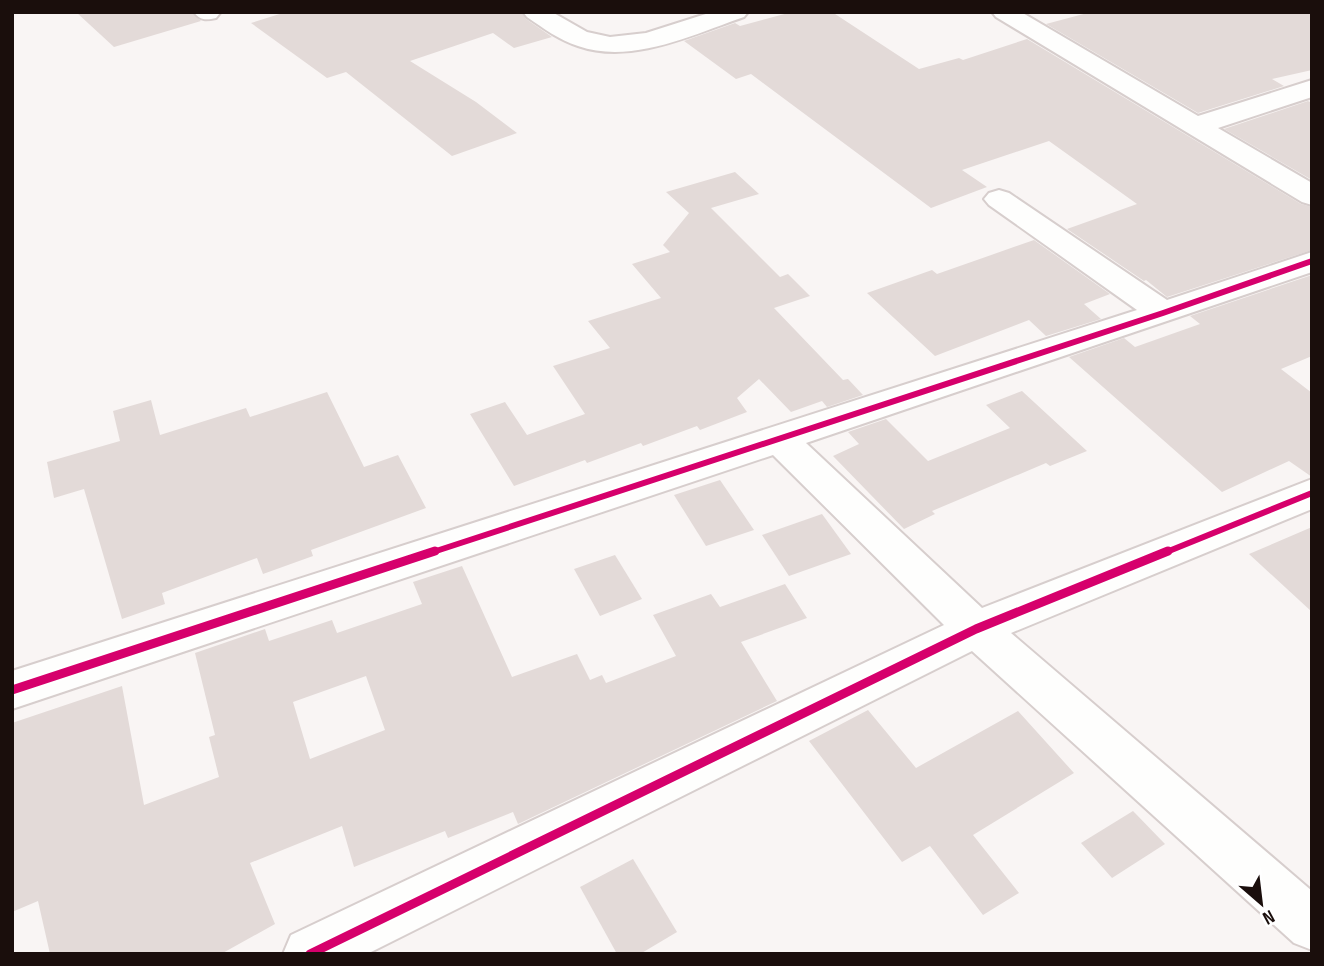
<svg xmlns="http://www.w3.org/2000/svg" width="1324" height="966" font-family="'Sofia Sans Condensed',sans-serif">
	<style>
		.building { fill: #e3dad8; fill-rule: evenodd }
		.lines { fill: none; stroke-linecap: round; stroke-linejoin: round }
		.minor-casing { stroke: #d7cecd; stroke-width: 4 }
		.minor { fill: #fefefd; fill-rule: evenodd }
		.cycleway-far1-casing { stroke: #fff; stroke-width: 10 }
		.cycleway-casing { stroke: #fff; stroke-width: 13 }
		.cycleway-far1 { stroke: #d6006c; stroke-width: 6 }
		.cycleway { stroke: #d6006c; stroke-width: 9 }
	</style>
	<rect width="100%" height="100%" fill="#f9f5f4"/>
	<!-- building -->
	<g class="building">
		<path d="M76,12H192L201,21L114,47Z"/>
		<path d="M286,12H521L526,19L552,37L514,48L493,33L410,61L476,102L517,133L452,156L346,72L327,78L251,23Z"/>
		<path d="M792,12H832L919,69L959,58L963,60L1027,39L1301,204L1312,207V250L1167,297L1146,280L1144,281L1067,229L1137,204L1049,141L962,170L987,187L931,208L751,74L736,79L684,41L735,23L740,26Z"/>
		<path d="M1091,12H1312V70L1272,79L1284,86L1198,113L1046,24Z"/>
		<path d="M1308,101L1312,103V180L1224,129Z"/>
		<path d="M735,172L759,194L711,208L780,277L788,274L810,296L774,308L843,380L848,379L863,395L827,407L822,401L791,412L759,379L737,398L747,412L700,430L697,426L643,446L641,443L587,463L585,460L514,486L470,414L505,402L527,435L585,414L553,366L610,348L588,321L661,298L632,264L670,252L663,245L689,213L666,192Z"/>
		<path d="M1034,240L1110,294L1084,304L1101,319L1046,336L1029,320L935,356L867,293L932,270L937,274Z"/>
		<path d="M1312,275V356L1281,369L1312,393V477L1289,461L1222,492L1069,357L1124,338L1135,347L1200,324L1190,316Z"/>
		<path d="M1022,391L1087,451L1050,466L1046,463L932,511L935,514L904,529L833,456L859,444L848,432L886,419L928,461L1010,428L986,405Z"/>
		<path d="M327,392L364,467L398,455L426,508L311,550L313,556L263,574L257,558L162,593L165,604L122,619L84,489L54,498L47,462L120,441L113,411L151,400L160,435L246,408L250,417Z"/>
		<path d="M720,480L754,530L706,546L674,495Z"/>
		<path d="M822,514L851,554L789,576L762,535Z"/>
		<path d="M1312,527V612L1249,554Z"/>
		<path d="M615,555L642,599L600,616L574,569Z"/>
		<path d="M462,566L512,677L577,654L590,680L602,675L606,683L676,656L653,615L711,594L720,607L785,584L807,618L741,642L777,701L518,824L513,812L448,838L445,831L354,867L342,826L250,863L275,924L221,954H50L38,901L12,912V723L122,686L144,805L219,777L209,737L215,735L195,653L265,629L269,641L332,620L337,633L422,604L413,582ZM366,676L385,730L310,759L293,702Z"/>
		<path d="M868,710L916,768L1018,711L1074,773L973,835L1019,893L983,915L930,846L902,862L809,741Z"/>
		<path d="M1133,811L1165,844L1112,878L1081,843Z"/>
		<path d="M633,859L677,932L640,954H617L580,887Z"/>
	</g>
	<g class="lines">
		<defs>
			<g id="minor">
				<path d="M194,12H219L220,13L216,18C207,20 200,21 194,12Z"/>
				<path d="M523,12H552L587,32L610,37L646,33L712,12H748L744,17C694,34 632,65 578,46C559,40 543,28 527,17Z"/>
				<path d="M992,12H1021L1198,116L1312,80V97L1218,128L1312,183V205L1302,202L996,17Z"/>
				<path d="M999,190L1009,193L1167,300L1312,252V272L806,443L982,608L1312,479V509L1011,633L1312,891V950L1294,943L972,651L367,954H283L291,935L944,625L773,455L12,709V671L1137,310L989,205L984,199L989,193Z"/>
			</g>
		</defs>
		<!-- minor casing -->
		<use href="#minor" class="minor-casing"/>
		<!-- minor -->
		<use href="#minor" class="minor"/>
		<defs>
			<g id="cycleway-far1">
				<path d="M430,553L1163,313L1312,261"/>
				<path d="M1164,553L1312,493"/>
			</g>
			<g id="cycleway">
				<path d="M12,690L435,551"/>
				<path d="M310,954L976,629L1168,551"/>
			</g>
		</defs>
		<!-- cycleway-far1 casing -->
		<use href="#cycleway-far1" class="cycleway-far1-casing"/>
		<!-- cycleway casing -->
		<use href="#cycleway" class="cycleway-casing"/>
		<!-- cycleway-far1 -->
		<use href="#cycleway-far1" class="cycleway-far1"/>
		<!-- cycleway -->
		<use href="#cycleway" class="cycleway"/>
	</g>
	<!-- border -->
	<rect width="1324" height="966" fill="none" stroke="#1a0e0c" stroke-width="28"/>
	<!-- north arrow -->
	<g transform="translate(1261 903) rotate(152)" stroke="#ffffff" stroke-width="5" paint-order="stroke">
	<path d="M0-5L12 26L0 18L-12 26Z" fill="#1a0e0c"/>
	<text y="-10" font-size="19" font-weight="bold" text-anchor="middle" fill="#1a0e0c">N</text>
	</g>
</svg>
